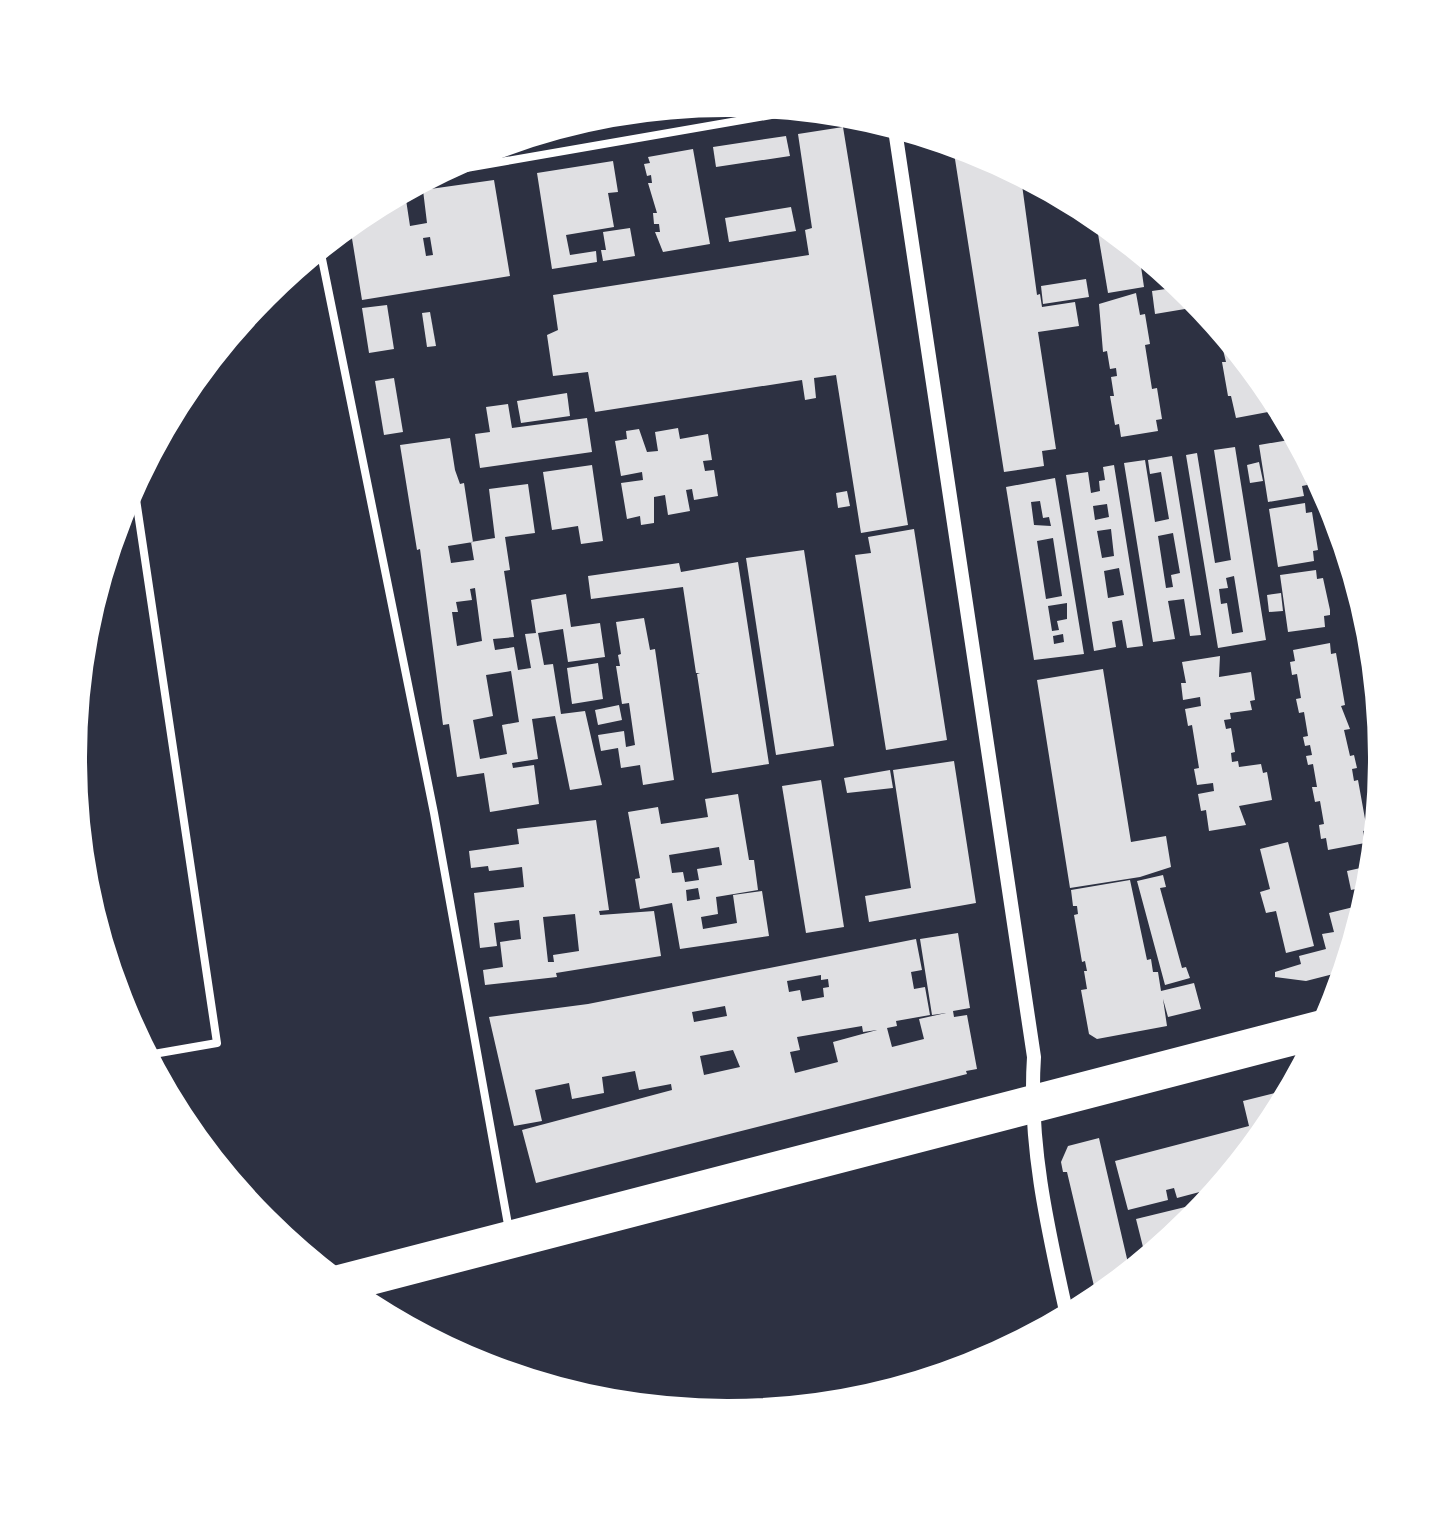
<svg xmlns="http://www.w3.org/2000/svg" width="1455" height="1516" font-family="Mulish,sans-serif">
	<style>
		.building { fill: #e0e0e3; fill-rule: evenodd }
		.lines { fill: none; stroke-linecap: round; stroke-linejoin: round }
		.minor { stroke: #fff; stroke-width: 8 }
		.tertiary { stroke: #fff; stroke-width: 14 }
		.primary { stroke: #fff; stroke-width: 20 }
		.rim { fill: none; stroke: #fff; stroke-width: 10 }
	</style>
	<rect width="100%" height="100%" fill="#2d3142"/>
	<!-- building -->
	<g class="building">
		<path d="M786,104L787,114L766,117L764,105Z"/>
		<path d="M582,116L583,122L554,127V125Z"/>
		<path d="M843,127L908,525L861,533L836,375L814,378L816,398L805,400L802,380L595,412L588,372L553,376L547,335L558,330L553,295L809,255L805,230L812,228L798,134Z"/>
		<path d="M786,136L790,156L716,167L713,147Z"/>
		<path d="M952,140L980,149L1020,170L1037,295L1040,294L1042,307L1075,302L1079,326L1038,332L1056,449L1042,451L1044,466L1004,472Z"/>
		<path d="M693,149L710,244L663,252L655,232H660L659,224H654L653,213H657L648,183H652L651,175L647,176L644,164L650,163L648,157Z"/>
		<path d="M613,161L618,192L608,193L614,227L566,235L570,255L596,251L597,262L552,269L537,173Z"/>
		<path d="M494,180L510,276L362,300L349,220L387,196L405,193L410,226L427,223L423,190ZM430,237L433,255L426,256L423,238Z"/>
		<path d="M791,207L796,231L729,242L725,218Z"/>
		<path d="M1094,210L1138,246L1144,287L1108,293Z"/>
		<path d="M630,228L635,256L603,261L601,250H606L603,232Z"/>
		<path d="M1165,268L1176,277L1180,280L1167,282Z"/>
		<path d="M1086,279L1089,297L1043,304L1041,286Z"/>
		<path d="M1187,286L1203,306L1155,314L1152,291Z"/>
		<path d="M1136,293L1140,315L1145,314L1150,344L1145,345L1152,389L1157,388L1162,419L1156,420L1158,431L1121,437L1119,424L1115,425L1110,396H1114L1111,377L1117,376L1116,368L1110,369L1107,351L1103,352L1099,304Z"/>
		<path d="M387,305L394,349L369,353L362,308Z"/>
		<path d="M430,312L436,346L427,347L422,313Z"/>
		<path d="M1215,317L1269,383L1278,410L1236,418L1231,396H1228L1222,362H1226Z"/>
		<path d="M394,378L403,432L384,435L375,381Z"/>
		<path d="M567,393L570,416L521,423L517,401Z"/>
		<path d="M508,404L512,428L587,418L592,452L480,468L475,434L490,432L486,407Z"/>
		<path d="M678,428L680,439L708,434L712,460L703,461L705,471L714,470L718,496L694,500L692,489L686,490L690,511L668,515L665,495L654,497V523L641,525L640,516L627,519L621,483L643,480L642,472L621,476L615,441L627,439L626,431L639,429L647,452L658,451L655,432Z"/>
		<path d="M450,438L455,470L460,484L464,483L473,542L448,546L451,563L474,560L471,542L495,538L489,489L528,484L535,533L505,537L510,570L504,571L514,637L493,639L495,650L514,647L518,670L531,668L525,634L536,633L531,600L566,594L571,627L600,623L605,657L568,662L563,629L538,633L544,665L553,664L561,714L585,711L602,785L570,790L555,716L532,719L538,759L512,763L513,768L534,765L539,804L490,812L484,773L457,777L449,724L443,725L420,549L417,550L400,445ZM475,588L482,641L457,646L452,612H458L456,602L472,600L470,589ZM511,671L519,722L502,725L507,754L480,759L473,720L493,716L486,675Z"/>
		<path d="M1295,439L1297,455L1303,454L1307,485L1302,486L1304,496L1268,502L1259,445Z"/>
		<path d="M1235,447L1266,640L1218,648L1186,455L1197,453L1215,563L1231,560L1214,450ZM1234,576L1243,632L1232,634L1227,603L1221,604L1219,589L1228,588L1226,578Z"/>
		<path d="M1172,456L1201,635L1190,636L1184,599L1168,601L1175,639L1153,642L1124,463L1145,460L1155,522L1169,519L1161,472L1150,474L1148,460ZM1173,533L1180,573L1171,575L1173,587L1166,588L1158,536Z"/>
		<path d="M1259,462L1263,481L1250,483L1247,465Z"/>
		<path d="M592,465L603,541L581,544L578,526L552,530L543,472Z"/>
		<path d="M1114,465L1143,646L1127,648L1122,620L1112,622L1116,647L1094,651L1066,475L1088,472L1091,493L1100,491L1099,481L1105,480L1103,467ZM1107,504L1109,517L1095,520L1093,506ZM1111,529L1114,556L1102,558L1097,531ZM1119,568L1124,595L1108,598L1104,571Z"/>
		<path d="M1055,478L1084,654L1034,660L1006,487ZM1040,501L1043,518L1049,517L1051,526L1034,525L1031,502ZM1053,538L1062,596L1046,599L1037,541ZM1067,603V619L1057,621L1059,630L1052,631L1048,606ZM1063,634L1064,642L1054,644L1053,636Z"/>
		<path d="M847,491L850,506L838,508L836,493Z"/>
		<path d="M1305,503L1306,513L1312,512L1318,550L1313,551L1314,561L1278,567L1269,509Z"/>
		<path d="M914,529L947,740L886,750L855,555L871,553L868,537Z"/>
		<path d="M804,550L834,746L776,755L746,558Z"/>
		<path d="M738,562L769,764L712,773L697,674L700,673H696L683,587L591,599L588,576L679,563L681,572Z"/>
		<path d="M1316,570L1317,579L1323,578L1330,610V615L1324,616L1325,627L1288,632L1280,575Z"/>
		<path d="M1281,593L1283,611L1269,612L1267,595Z"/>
		<path d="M644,618L650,650L655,649L674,780L643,785L640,765L621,768L618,748L601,751L598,735L624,731L626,747L635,745L629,703L622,704L616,666H620L618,655L621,654L616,622Z"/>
		<path d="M1330,643L1331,654L1336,653L1345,705L1341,706L1350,729L1344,730L1350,756L1354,755L1357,768L1352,769L1354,781L1358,780L1367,830L1363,831L1365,843L1328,850L1326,838L1321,839L1319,825L1324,824L1320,801L1315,802L1312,787H1317L1313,764L1308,765L1306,756L1312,755L1310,745L1305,746L1303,737L1308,736L1304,712L1299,713L1296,699L1301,698L1297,674L1292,675L1290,662L1295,661L1293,650Z"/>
		<path d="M1220,656L1219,677L1251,672L1255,700L1250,701L1252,710L1230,713L1231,719L1224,720L1226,729L1231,728L1235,752L1231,753L1232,762L1238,761L1239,767L1261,764L1263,773L1267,772L1272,800L1239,806L1246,825L1209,831L1206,810L1201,811L1198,794L1214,791L1213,783L1197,785L1194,769L1199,768L1192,725L1188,726L1185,709L1201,706L1200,697L1183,700L1181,683H1186L1182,662Z"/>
		<path d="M598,663L603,699L572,704L567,668Z"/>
		<path d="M1103,669L1131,842L1166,836L1171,867L1140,877L1070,888L1037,680Z"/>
		<path d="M619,705L622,720L598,725L595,710Z"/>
		<path d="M954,761L976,903L869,922L865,896L911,888L893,770Z"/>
		<path d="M890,770L893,788L847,793L844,778Z"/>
		<path d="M821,780L844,927L806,933L782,786Z"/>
		<path d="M738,794L749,860H754L758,890L716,897L718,914L701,917L703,929L737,923L733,895L762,891L769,936L680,949L672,903L640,909L635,879L640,878L628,812L658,807L661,824L708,817L705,799ZM719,847L722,865L697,869L699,880L685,882L683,872L672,873L669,855ZM698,888L700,899L687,901L686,890Z"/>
		<path d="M596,820L609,910L599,911L600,915L654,911L661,956L556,973L557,977L485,985L483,970L503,967L500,942L521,939L519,920L494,923L497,946L480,948L474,893L524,887L522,867L489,871L488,866L471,868L469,851L519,844L517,829ZM575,914L579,951L553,955L554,962H548L543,917Z"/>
		<path d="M1288,842L1314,946L1286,953L1276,911L1266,913L1260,892L1270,889L1260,849Z"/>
		<path d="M1374,865V885L1351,890L1347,871Z"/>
		<path d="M1163,875L1166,887L1160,888L1182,968L1186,967L1190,978L1165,985L1137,881Z"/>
		<path d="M1130,880L1147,960L1151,959L1153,972H1158L1161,991L1194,983L1201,1009L1168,1017L1163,999L1167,1026L1097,1039L1089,1034L1081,990L1087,989L1084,971H1087L1085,961L1082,962L1074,915L1078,914L1077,906H1073L1071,890Z"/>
		<path d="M1370,903L1349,970L1306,981L1275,977V972L1301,964L1299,956L1326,949L1322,934L1334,932L1329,913Z"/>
		<path d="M958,933L970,1008L953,1011L954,1017L967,1015L977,1069L966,1071L967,1074L536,1183L522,1130L672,1090L671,1084L639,1090L635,1071L602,1077L604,1093L572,1099L569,1083L535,1090L542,1121L514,1126L489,1017L588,1004L916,939L922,970L911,972L914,989L925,987L930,1015L896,1021L897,1026L887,1028L892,1047L924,1039L919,1019L946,1013L932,1015L920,939ZM821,975V980L828,979L829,987L823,988L824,997L802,1001L800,990L789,992L787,981ZM725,1006L727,1016L694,1022L692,1012ZM862,1026L863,1032L877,1030L833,1042L838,1062L795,1073L790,1052L800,1050L797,1037ZM733,1050L740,1067L704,1075L700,1056Z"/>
		<path d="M1295,1088L1273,1128L1251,1134L1255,1150L1234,1175L1225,1174L1226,1185L1177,1198L1174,1188L1166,1190L1168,1200L1128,1210L1115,1161L1249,1126L1243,1101Z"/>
		<path d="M1099,1138L1131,1276L1098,1303L1067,1172H1063L1061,1162L1068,1146Z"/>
		<path d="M1214,1200L1194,1225L1147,1263L1136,1219Z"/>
	</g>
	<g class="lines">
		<!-- minor -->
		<g class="minor">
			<path d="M426,175L817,107"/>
			<path d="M319,244L434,813L509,1230"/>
			<path d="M133,479L217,1043L142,1056"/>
		</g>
		<!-- tertiary -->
		<path class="tertiary" d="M894,123L1034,1057C1028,1146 1049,1234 1068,1320"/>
		<!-- primary -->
		<g class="primary">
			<path d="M327,1278L1333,1017"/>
			<path d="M344,1292L1322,1038"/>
		</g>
	</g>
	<!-- crop -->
	<path d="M0 0H1455V1516H0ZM727 112H728A645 645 0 0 1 1373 757V759A645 645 0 0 1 728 1404H727A645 645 0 0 1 82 759V757A645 645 0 0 1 727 112Z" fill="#fff" fill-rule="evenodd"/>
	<path class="rim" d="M727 112H728A645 645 0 0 1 1373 757V759A645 645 0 0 1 728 1404H727A645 645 0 0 1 82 759V757A645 645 0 0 1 727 112Z"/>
</svg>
